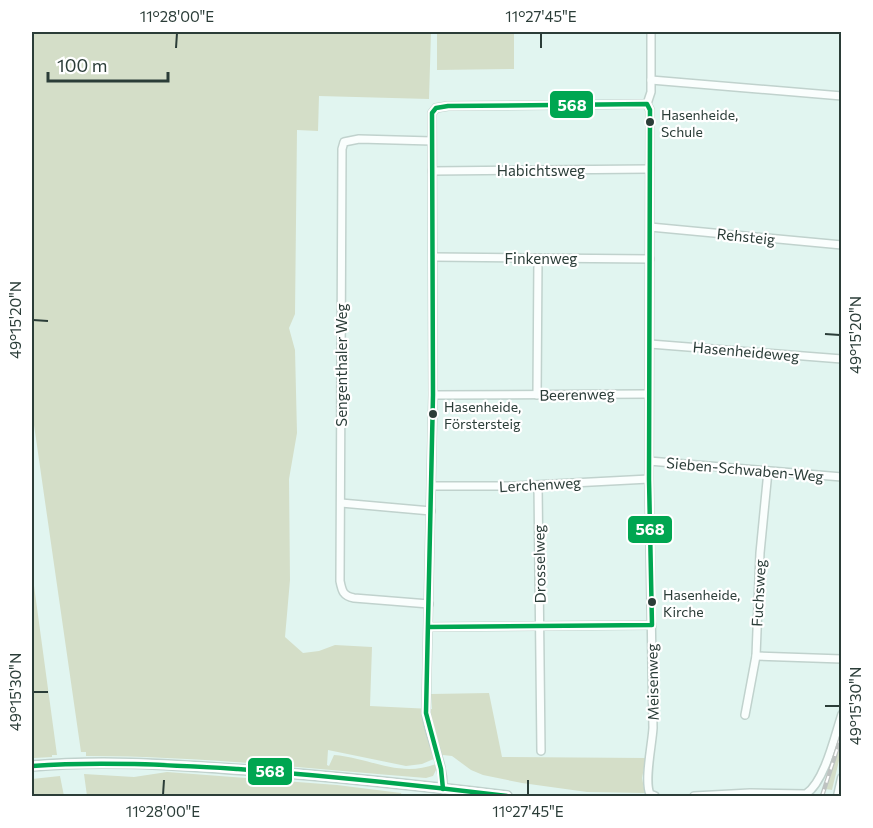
<svg xmlns="http://www.w3.org/2000/svg" width="873" height="828" font-family="Commissioner,sans-serif">
	<style>
		.green { fill: #d4dec8 }
		.lines { fill: none; stroke-linecap: round; stroke-linejoin: round }
		.minor-casing { stroke: #c0d2cd; stroke-width: 10 }
		.tertiary-casing { stroke: #c0d2cd; stroke-width: 11 }
		.secondary-casing { stroke: #c0d2cd; stroke-width: 12 }
		.minor { stroke: #fafefd; stroke-width: 7 }
		.tertiary { stroke: #fafefd; stroke-width: 8 }
		.secondary { stroke: #fafefd; stroke-width: 9 }
		.rail-casing { stroke: #bec3c1; stroke-width: 4.5 }
		.rail { stroke: #fff; stroke-width: 2; stroke-dasharray: 7; stroke-linecap: butt }
		.bus-1-casing { stroke: #fff; stroke-width: 9 }
		.bus-1 { stroke: #00a651; stroke-width: 4.5 }
		.ticks { fill: none; stroke: #2b3d38; stroke-width: 2 }
		.bus-dot { fill: #2b3d38; stroke: #fff; stroke-width: 2 }
		.labels { text-anchor: middle; dominant-baseline: central; stroke-width: 4.5; stroke-linejoin: round; paint-order: stroke }
		.bus-label { font-size: 14px; fill: #2b3d38; stroke: #fff; text-anchor: start }
		.street-label { font-size: 15px; fill: #2b3d38; stroke: #fff }
		.line-badge { stroke: #fff; stroke-width: 2 }
		.badge-label { font-size: 16px; text-anchor: middle; font-weight: bold; fill: #fff }
		.neatline { fill: none; stroke: #2b3d38; stroke-width: 2 }
		.ticks-label { font-size: 15px; text-anchor: middle; fill: #2b3d38 }
	</style>
	<rect width="100%" height="100%" fill="#e1f5f0"/>
	<!-- green -->
	<g class="green">
		<path d="M32,32H431L429,99L319,96L318,131L297,130L295,314L289,328L295,350L297,433L289,479L290,580L285,637L303,653L319,651L335,645L372,647L370,706L432,709L431,694L489,693L502,757L646,758L642,778L645,793L587,792L522,783L483,775L471,770L452,756L443,755L422,764L406,766L328,750L327,765L329,766L334,755C371,758 399,778 436,764V770L433,776L426,778C313,769 200,756 86,756V752H81L32,411Z"/>
		<path d="M437,32H514V69L437,70Z"/>
		<path d="M32,571L57,755H52V757L34,758V760L32,761Z"/>
		<path d="M841,742V752L832,790L826,789Z"/>
		<path d="M167,772L337,785L401,793L402,796H87L84,774L134,777Z"/>
		<path d="M60,776L64,796H32V779Z"/>
	</g>
	<g class="lines">
		<defs>
			<g id="minor">
				<path d="M651,32V92L647,104L650,110V122L649,479L653,728C652,745 644,781 650,794L655,796"/>
				<path d="M651,80L842,96"/>
				<path d="M432,171L650,169"/>
				<path d="M650,227L842,245"/>
				<path d="M433,257L650,259"/>
				<path d="M650,344L842,359"/>
				<path d="M433,395L649,394"/>
				<path d="M537,395L538,258"/>
				<path d="M649,461L842,477"/>
				<path d="M538,485L541,751"/>
				<path d="M431,486H515L649,479"/>
				<path d="M341,503L431,511"/>
				<path d="M429,604L354,598C343,596 342,591 340,581L342,149L344,142L359,139L432,141"/>
				<path d="M429,627L652,625"/>
				<path d="M756,656L842,659"/>
				<path d="M745,715L756,656L760,553L768,471"/>
				<path d="M443,789C444,762 429,739 426,713L433,395L432,113L436,108L448,106L647,104"/>
				<path d="M694,796L750,793L806,794C825,781 835,735 842,714"/>
			</g>
			<path id="tertiary" d="M838,796L842,778"/>
			<path id="secondary" d="M32,766C98,760 165,764 231,769C323,775 415,785 507,796"/>
		</defs>
		<!-- minor casing -->
		<use href="#minor" class="minor-casing"/>
		<!-- tertiary casing -->
		<use href="#tertiary" class="tertiary-casing"/>
		<!-- secondary casing -->
		<use href="#secondary" class="secondary-casing"/>
		<!-- minor -->
		<use href="#minor" class="minor"/>
		<!-- tertiary -->
		<use href="#tertiary" class="tertiary"/>
		<!-- secondary -->
		<use href="#secondary" class="secondary"/>
		<defs>
			<path id="rail" d="M822,796L842,734"/>
		</defs>
		<!-- rail casing -->
		<use href="#rail" class="rail-casing"/>
		<!-- rail -->
		<use href="#rail" class="rail"/>
		<defs>
			<g id="bus-1">
				<path d="M429,627L652,625L649,479L650,110L647,104L448,106L436,108L432,113L433,395L426,713L441,769L443,789"/>
				<path d="M32,766C101,761 169,765 238,769C328,776 417,785 507,796"/>
			</g>
		</defs>
		<!-- bus-1 casing -->
		<use href="#bus-1" class="bus-1-casing"/>
		<!-- bus-1 -->
		<use href="#bus-1" class="bus-1"/>
	</g>
	<!-- ticks -->
	<path class="ticks" d="M176,48L177,33M541,48V33M33,320L48,321M825,334L840,335M33,692H48M825,706H840M163,795L164,780M528,795V780"/>
	<!-- markers -->
	<g class="bus-dot">
		<circle cx="650" cy="122" r="5"/>
		<circle cx="433" cy="414" r="5"/>
		<circle cx="652" cy="602" r="5"/>
	</g>
	<g class="labels">
		<!-- bus labels -->
		<g class="bus-label">
			<text x="661" y="114">Hasenheide,<tspan x="661" dy="17">Schule</tspan></text>
			<text x="444" y="406">Hasenheide,<tspan x="444" dy="17">Förstersteig</tspan></text>
			<text x="663" y="594">Hasenheide,<tspan x="663" dy="17">Kirche</tspan></text>
		</g>
		<!-- street labels -->
		<g class="street-label">
			<text x="541" y="170">Habichtsweg</text>
			<text transform="translate(746 236) rotate(6)">Rehsteig</text>
			<text x="541" y="258">Finkenweg</text>
			<text transform="translate(746 351) rotate(5)">Hasenheideweg</text>
			<text transform="translate(341 365) rotate(-90)">Sengenthaler Weg</text>
			<text transform="translate(577 394) rotate(-1)">Beerenweg</text>
			<text transform="translate(745 469) rotate(5)">Sieben-Schwaben-Weg</text>
			<text transform="translate(540 484) rotate(-3)">Lerchenweg</text>
			<text transform="translate(539 564) rotate(-91)">Drosselweg</text>
			<text transform="translate(758 593) rotate(-87)">Fuchsweg</text>
			<text transform="translate(652 682) rotate(-91)">Meisenweg</text>
		</g>
	</g>
	<g class="line-badge">
		<rect x="549" y="90" width="45" height="29" rx="6" fill="#00a651"/>
		<rect x="627" y="515" width="46" height="29" rx="6" fill="#00a651"/>
		<rect x="247" y="757" width="46" height="29" rx="6" fill="#00a651"/>
	</g>
	<g class="badge-label">
		<text x="572" y="111">568</text>
		<text x="650" y="535">568</text>
		<text x="270" y="777">568</text>
	</g>
	<!-- border -->
	<rect width="873" height="828" fill="none" stroke="#ffffff" stroke-width="66"/>
	<!-- scale -->
	<path d="M48 72v9h120v-9" fill="none" stroke="#2b3d38" stroke-width="3"/>
	<text x="57" y="72" font-size="18" fill="#2b3d38" stroke="#ffffff" stroke-width="4.5" paint-order="stroke">100 m</text>
	<rect x="33" y="33" width="807" height="762" class="neatline"/>
	<g class="ticks-label">
		<text x="177" y="22">11°28'00"E</text>
		<text x="541" y="22">11°27'45"E</text>
		<text transform="translate(16 320) rotate(-90)" y="5">49°15'20"N</text>
		<text transform="translate(856 335) rotate(-90)" y="5">49°15'20"N</text>
		<text transform="translate(16 692) rotate(-90)" y="5">49°15'30"N</text>
		<text transform="translate(856 706) rotate(-90)" y="5">49°15'30"N</text>
		<text x="163" y="817">11°28'00"E</text>
		<text x="528" y="817">11°27'45"E</text>
	</g>
</svg>
